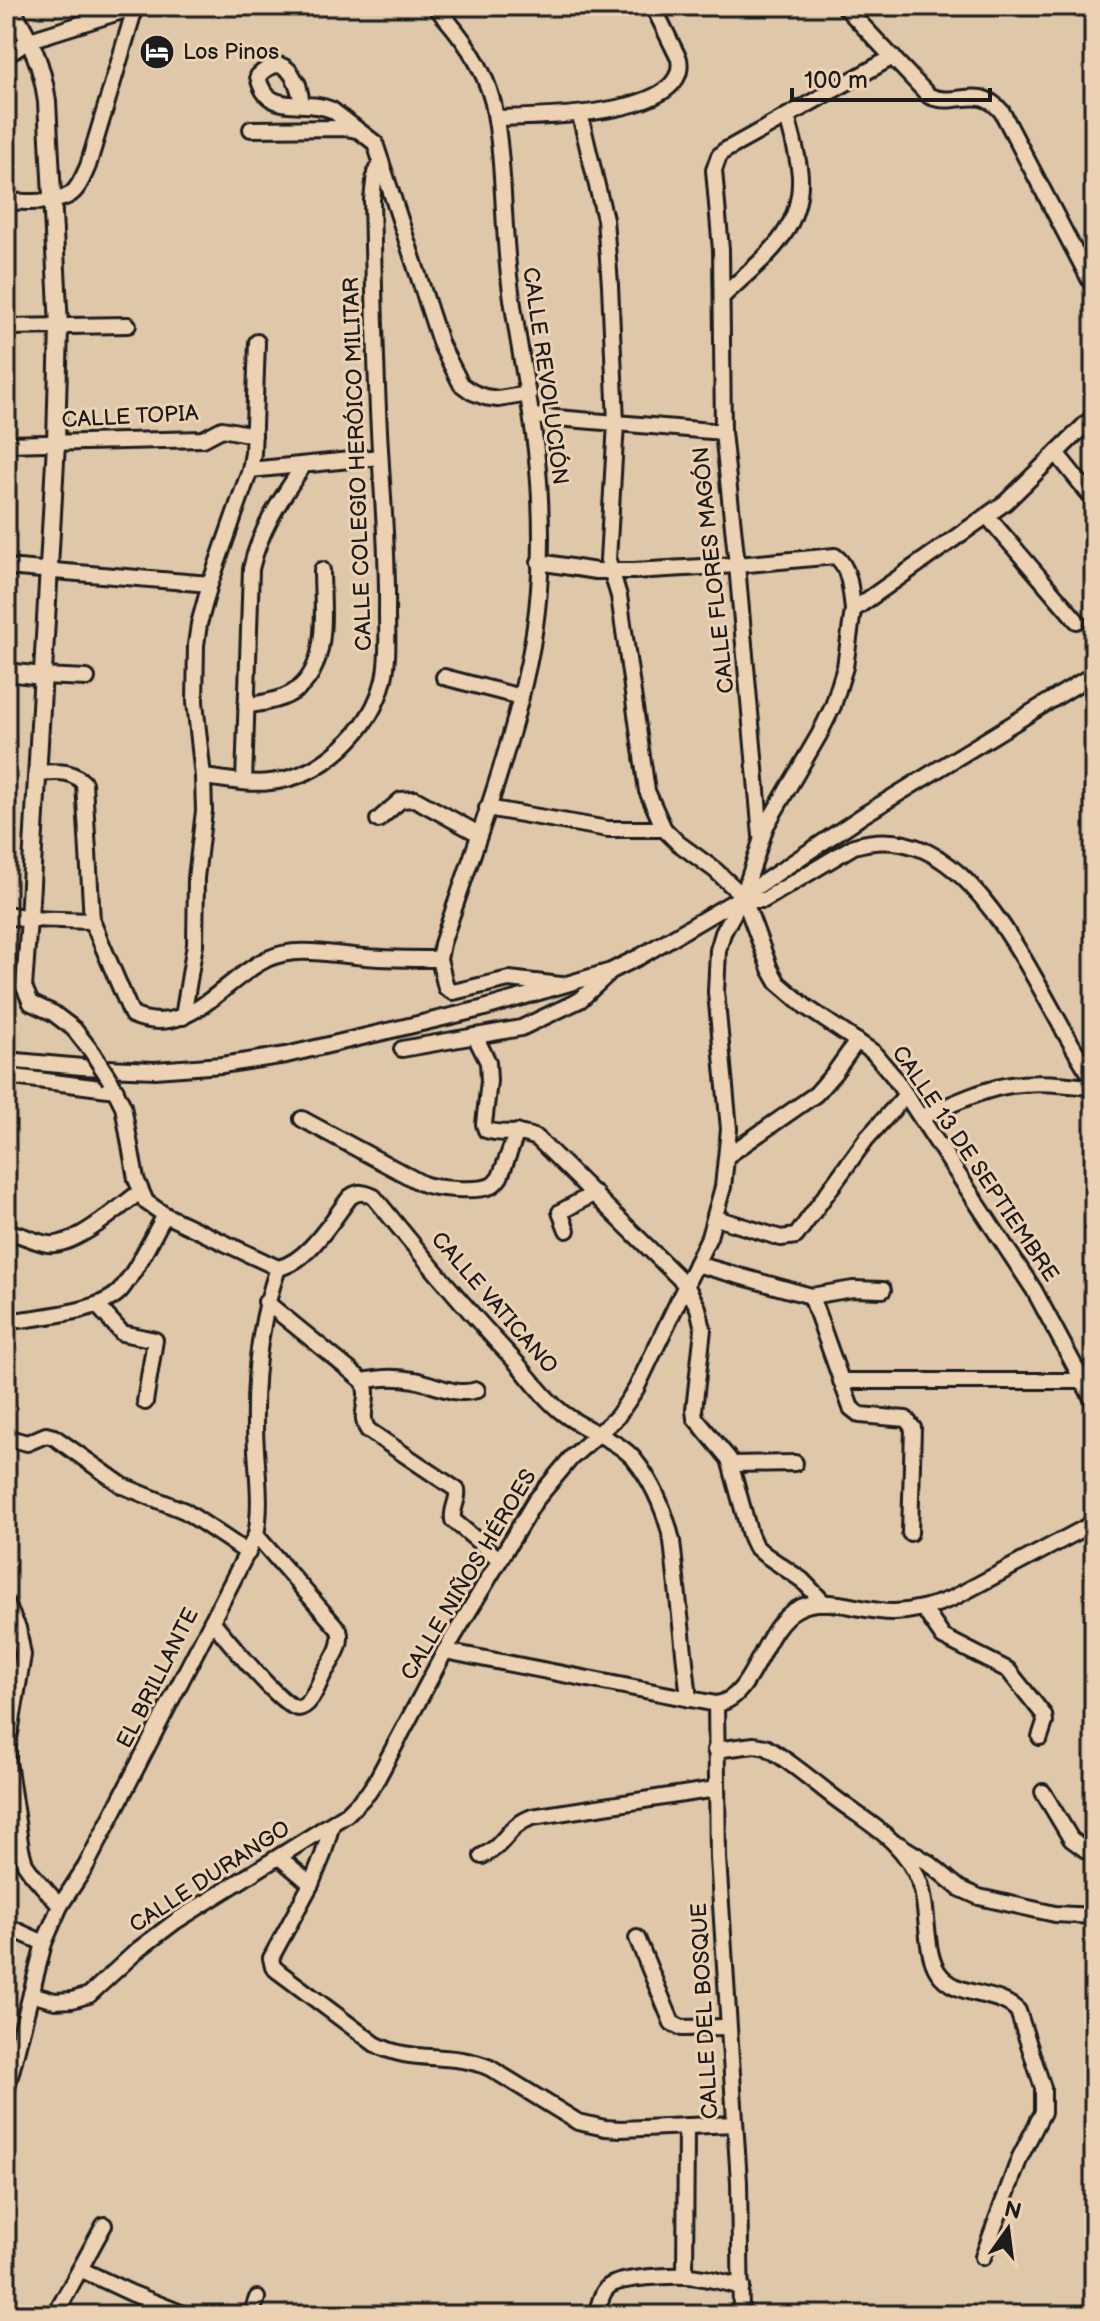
<svg xmlns="http://www.w3.org/2000/svg" width="1100" height="2321" font-family="'Balsamiq Sans',sans-serif">
	<style>
		.lines { fill: none; stroke-linecap: round; stroke-linejoin: round }
		.stream { stroke: #655b50; stroke-width: 4 }
		.minor-casing { stroke: #1c1c1c; stroke-width: 20 }
		.tertiary-casing { stroke: #1c1c1c; stroke-width: 22 }
		.minor { stroke: #ecd2b3; stroke-width: 14 }
		.tertiary { stroke: #ecd2b3; stroke-width: 16 }
		.minor-bridge-casing { stroke: #1c1c1c; stroke-width: 20; stroke-linecap: butt }
		.minor-bridge { stroke: #ecd2b3; stroke-width: 14 }
		.labels { text-anchor: middle; dominant-baseline: central; stroke-width: 6; stroke-linejoin: round; paint-order: stroke }
		.poi-label { font-size: 22px; fill: #1c1c1c; stroke: #ecd2b3; text-anchor: start }
		.street-label { font-size: 22px; fill: #1c1c1c; stroke: #ecd2b3 }
	</style>
	<rect width="100%" height="100%" fill="#dfc7aa"/>
	<filter id="ink" filterUnits="userSpaceOnUse"><feTurbulence type="fractalNoise" baseFrequency=".0125" numOctaves="2"/><feDisplacementMap in="SourceGraphic" scale="16" xChannelSelector="R" yChannelSelector="G"/><feConvolveMatrix kernelMatrix="1 2 1 2 8 2 1 2 1" color-interpolation-filters="sRGB"/></filter>
	<g filter="url(#ink)">
		<g class="lines">
			<!-- stream -->
			<path class="stream" d="M1081,6L1094,23"/>
			<defs>
				<g id="minor">
					<path d="M435,6C462,36 483,64 493,103C505,162 502,224 510,284C519,356 537,426 540,499C543,558 539,621 525,679C505,769 471,857 442,944L439,959L446,988L453,992L509,979L561,985"/>
					<path d="M844,6L929,96C957,108 978,83 1002,112L1094,288"/>
					<path d="M6,56L30,40L138,6"/>
					<path d="M298,84L302,103C297,78 285,49 258,76C266,118 303,97 332,110L375,143L441,345L461,384L472,392L485,397L498,399L529,394"/>
					<path d="M580,115L605,219L610,285L616,423L608,560L619,596L647,791L664,829L678,843L715,870L743,896L750,900H764L854,846C977,809 1039,1005 1094,1080"/>
					<path d="M496,118C532,117 690,118 679,59L653,6"/>
					<path d="M251,129L346,128L356,130"/>
					<path d="M6,202C25,201 55,205 71,194C79,188 84,175 88,166L135,8"/>
					<path d="M722,297C759,261 802,235 800,177C799,157 792,136 787,116"/>
					<path d="M6,327L128,325"/>
					<path d="M533,416L723,432"/>
					<path d="M6,444L203,439L222,429L254,435"/>
					<path d="M1057,454L1094,500"/>
					<path d="M250,470L380,457"/>
					<path d="M987,516L1077,621"/>
					<path d="M539,562L596,571H633L737,565L835,556C850,566 851,593 853,610"/>
					<path d="M6,567L210,584"/>
					<path d="M43,676L87,678"/>
					<path d="M444,677L521,697"/>
					<path d="M246,706C260,703 275,702 288,695C332,674 322,610 322,570"/>
					<path d="M39,773C57,772 70,769 84,783L92,921L132,1015C189,1040 222,980 267,959C296,945 334,955 365,957C390,959 414,959 439,959"/>
					<path d="M203,777C225,779 248,785 270,782C322,777 372,730 384,679C389,657 387,634 387,612C388,557 383,503 380,449C375,366 374,283 372,200L375,173L381,162"/>
					<path d="M244,782L251,569C260,529 281,499 303,466"/>
					<path d="M487,808L608,829H664"/>
					<path d="M378,820L401,800L415,799L479,834"/>
					<path d="M761,836L737,565L723,432L721,250L714,170L719,156L724,151L893,57"/>
					<path d="M743,896L770,969L778,983L806,1007L873,1052L894,1077L1034,1290L1094,1402"/>
					<path d="M92,921L29,919L24,987L31,1003L53,1013L74,1029L92,1052"/>
					<path d="M183,1017L195,944L196,878L204,811L203,777L195,702L196,645L199,624L210,584L250,470L253,453L257,342"/>
					<path d="M475,1036L488,1062L489,1081L484,1124L486,1130C504,1136 516,1129 537,1138L686,1285L698,1308L703,1329L694,1410L695,1418L729,1459L750,1535L755,1546L764,1554L802,1580L824,1603"/>
					<path d="M402,1049L521,1028L580,1000L608,974"/>
					<path d="M6,1060L82,1067L155,1070L222,1065L286,1055L481,1009L611,971L641,956L743,896L865,814L1094,674"/>
					<path d="M6,1076L116,1090"/>
					<path d="M110,1080L123,1106L136,1179L146,1202L165,1215L278,1268"/>
					<path d="M921,1117C949,1106 982,1089 1011,1085C1039,1081 1067,1084 1094,1088"/>
					<path d="M302,1119L421,1183C434,1189 477,1192 491,1186C496,1183 496,1182 500,1177L517,1132"/>
					<path d="M727,1156L816,1094L835,1072L857,1041"/>
					<path d="M716,1218L781,1238L796,1236L867,1138L906,1095"/>
					<path d="M567,1230L560,1212L595,1193"/>
					<path d="M6,1232C21,1233 33,1242 48,1244C74,1248 119,1207 140,1192"/>
					<path d="M696,1264L811,1296L853,1289L883,1290"/>
					<path d="M278,1268C308,1262 332,1220 350,1197C359,1191 364,1192 374,1197C419,1252 464,1307 513,1359C528,1375 541,1395 558,1409C581,1430 616,1438 634,1459C654,1484 665,1510 672,1541L689,1699"/>
					<path d="M811,1296L851,1408L860,1415L906,1419L913,1428L910,1533"/>
					<path d="M266,1302L363,1381C372,1398 357,1414 368,1430L457,1490C459,1500 451,1509 453,1520L500,1560"/>
					<path d="M97,1305L122,1333L155,1340L145,1402"/>
					<path d="M6,1322C36,1317 99,1313 120,1291C138,1269 151,1239 165,1215"/>
					<path d="M363,1381C381,1377 396,1376 414,1380C435,1384 455,1397 477,1390"/>
					<path d="M841,1381H1083"/>
					<path d="M6,1437L27,1443L46,1435L54,1437L123,1486L185,1511L248,1553"/>
					<path d="M731,1464L795,1463"/>
					<path d="M6,1603L18,1628L23,1655L8,1745V1762L21,1849L25,1864L32,1874L60,1906"/>
					<path d="M923,1608L943,1637L1008,1670L1044,1715L1045,1722L1040,1737"/>
					<path d="M212,1621C224,1635 283,1709 298,1708C311,1707 318,1685 323,1675C331,1661 344,1646 339,1630L256,1535"/>
					<path d="M445,1651L716,1704C755,1699 761,1628 797,1609C826,1593 862,1613 894,1612C915,1611 934,1606 953,1598L1094,1523"/>
					<path d="M716,1704L718,1858L739,2182L741,2315"/>
					<path d="M715,1750L754,1745L766,1747C791,1762 813,1781 835,1798C869,1824 904,1840 920,1883C929,1909 924,1952 938,1972C956,1999 997,1989 1018,2011L1043,2088V2112L1020,2157L983,2257"/>
					<path d="M1043,1792L1071,1839L1094,1856"/>
					<path d="M332,1824L323,1855L311,1884L271,1958L273,1967L279,1972L375,2044C411,2064 452,2051 490,2068L578,2122L605,2128L621,2129L734,2124"/>
					<path d="M898,1844L929,1863L959,1888L979,1897L1055,1914L1094,1916"/>
					<path d="M482,1856C505,1846 506,1827 532,1817L716,1789"/>
					<path d="M279,1857L311,1884"/>
					<path d="M6,1926L44,1943"/>
					<path d="M637,1938L672,2023L682,2028L727,2027"/>
					<path d="M31,1994L55,2001L72,2000L89,1995L139,1949L176,1921L347,1814L368,1793L376,1781L445,1651L535,1501L571,1458L617,1417L636,1389L709,1237L723,1187L729,1129L716,992L718,950L723,933L743,896L766,826L819,735L833,706L845,667L853,610L1006,502L1094,416"/>
					<path d="M6,2092L44,1943L60,1906L86,1866L256,1535C263,1499 255,1461 255,1425C254,1373 261,1317 278,1268"/>
					<path d="M80,2269L131,2293L186,2315"/>
					<path d="M685,2275L686,2126"/>
					<path d="M6,2313L10,2315"/>
					<path d="M55,2315L104,2225"/>
					<path d="M251,2315L257,2298"/>
					<path d="M596,2315C599,2306 601,2293 608,2287C619,2277 672,2275 687,2276C706,2277 724,2282 742,2287"/>
				</g>
				<g id="tertiary">
					<path d="M6,672L43,676"/>
					<path d="M6,915L29,919L56,443L59,326L47,102C42,61 30,41 10,6"/>
				</g>
			</defs>
			<!-- minor casing -->
			<use href="#minor" class="minor-casing"/>
			<!-- tertiary casing -->
			<use href="#tertiary" class="tertiary-casing"/>
			<!-- minor -->
			<use href="#minor" class="minor"/>
			<!-- tertiary -->
			<use href="#tertiary" class="tertiary"/>
			<defs>
				<path id="minor-bridge" d="M92,1052L110,1080"/>
			</defs>
			<!-- minor-bridge casing -->
			<use href="#minor-bridge" class="minor-bridge-casing"/>
			<!-- minor-bridge -->
			<use href="#minor-bridge" class="minor-bridge"/>
		</g>
	</g>
	<!-- icons -->
	<defs>
		<symbol id="hotel-disc" viewBox="-11 -11 22 22"><circle r="9.5" fill="#1c1c1c" stroke="#ecd2b3"/><path d="M-6-4.5h1.5V1H6V5H4.5V3h-9V5H-6ZM-4 0a1.8 1.8 0 1 1 3.6 0ZM.5 0V-2.5h3Q6-2.5 6 0Z" fill="#fff"/></symbol>
	</defs>
	<g fill-rule="evenodd">
		<use href="#hotel-disc" x="137" y="32" width="40" height="40"/>
	</g>
	<g class="labels">
		<!-- poi labels -->
		<g class="poi-label">
			<text x="183" y="52">Los Pinos</text>
		</g>
		<!-- street labels -->
		<g class="street-label">
			<text transform="translate(545 376) rotate(82)">CALLE REVOLUCIÓN</text>
			<text transform="translate(130 417) rotate(-3)">CALLE TOPIA</text>
			<text transform="translate(358 464) rotate(-92)">CALLE COLEGIO HERÓICO MILITAR</text>
			<text transform="translate(714 570) rotate(-96)">CALLE FLORES MAGÓN</text>
			<text transform="translate(975 1164) rotate(56)">CALLE 13 DE SEPTIEMBRE</text>
			<text transform="translate(494 1303) rotate(49)">CALLE VATICANO</text>
			<text transform="translate(469 1575) rotate(-59)">CALLE NIÑOS HÉROES</text>
			<text transform="translate(158 1678) rotate(-63)">EL BRILLANTE</text>
			<text transform="translate(210 1877) rotate(-33)">CALLE DURANGO</text>
			<text transform="translate(705 2011) rotate(-93)">CALLE DEL BOSQUE</text>
		</g>
	</g>
	<!-- margin -->
	<rect width="1100" height="2321" fill="none" stroke="#ecd2b3" stroke-width="32"/>
	<rect x="16" y="16" width="1068" height="2289" fill="none" stroke="#1c1c1c" stroke-width="3" filter="url(#ink)"/>
	<!-- north arrow -->
	<g transform="translate(1008 2229) rotate(14)" stroke="#ecd2b3" stroke-width="6" paint-order="stroke">
	<path d="M0-6L14 30L0 20L-14 30Z" fill="#1c1c1c"/>
	<text y="-12" font-size="22" font-weight="bold" text-anchor="middle" fill="#1c1c1c">N</text>
	</g>
	<!-- scale -->
	<path d="M792 88v12h198v-12" fill="none" stroke="#1c1c1c" stroke-width="4"/>
	<text x="804" y="88" font-size="24" fill="#1c1c1c" stroke="#ecd2b3" stroke-width="6" paint-order="stroke">100 m</text>
</svg>
